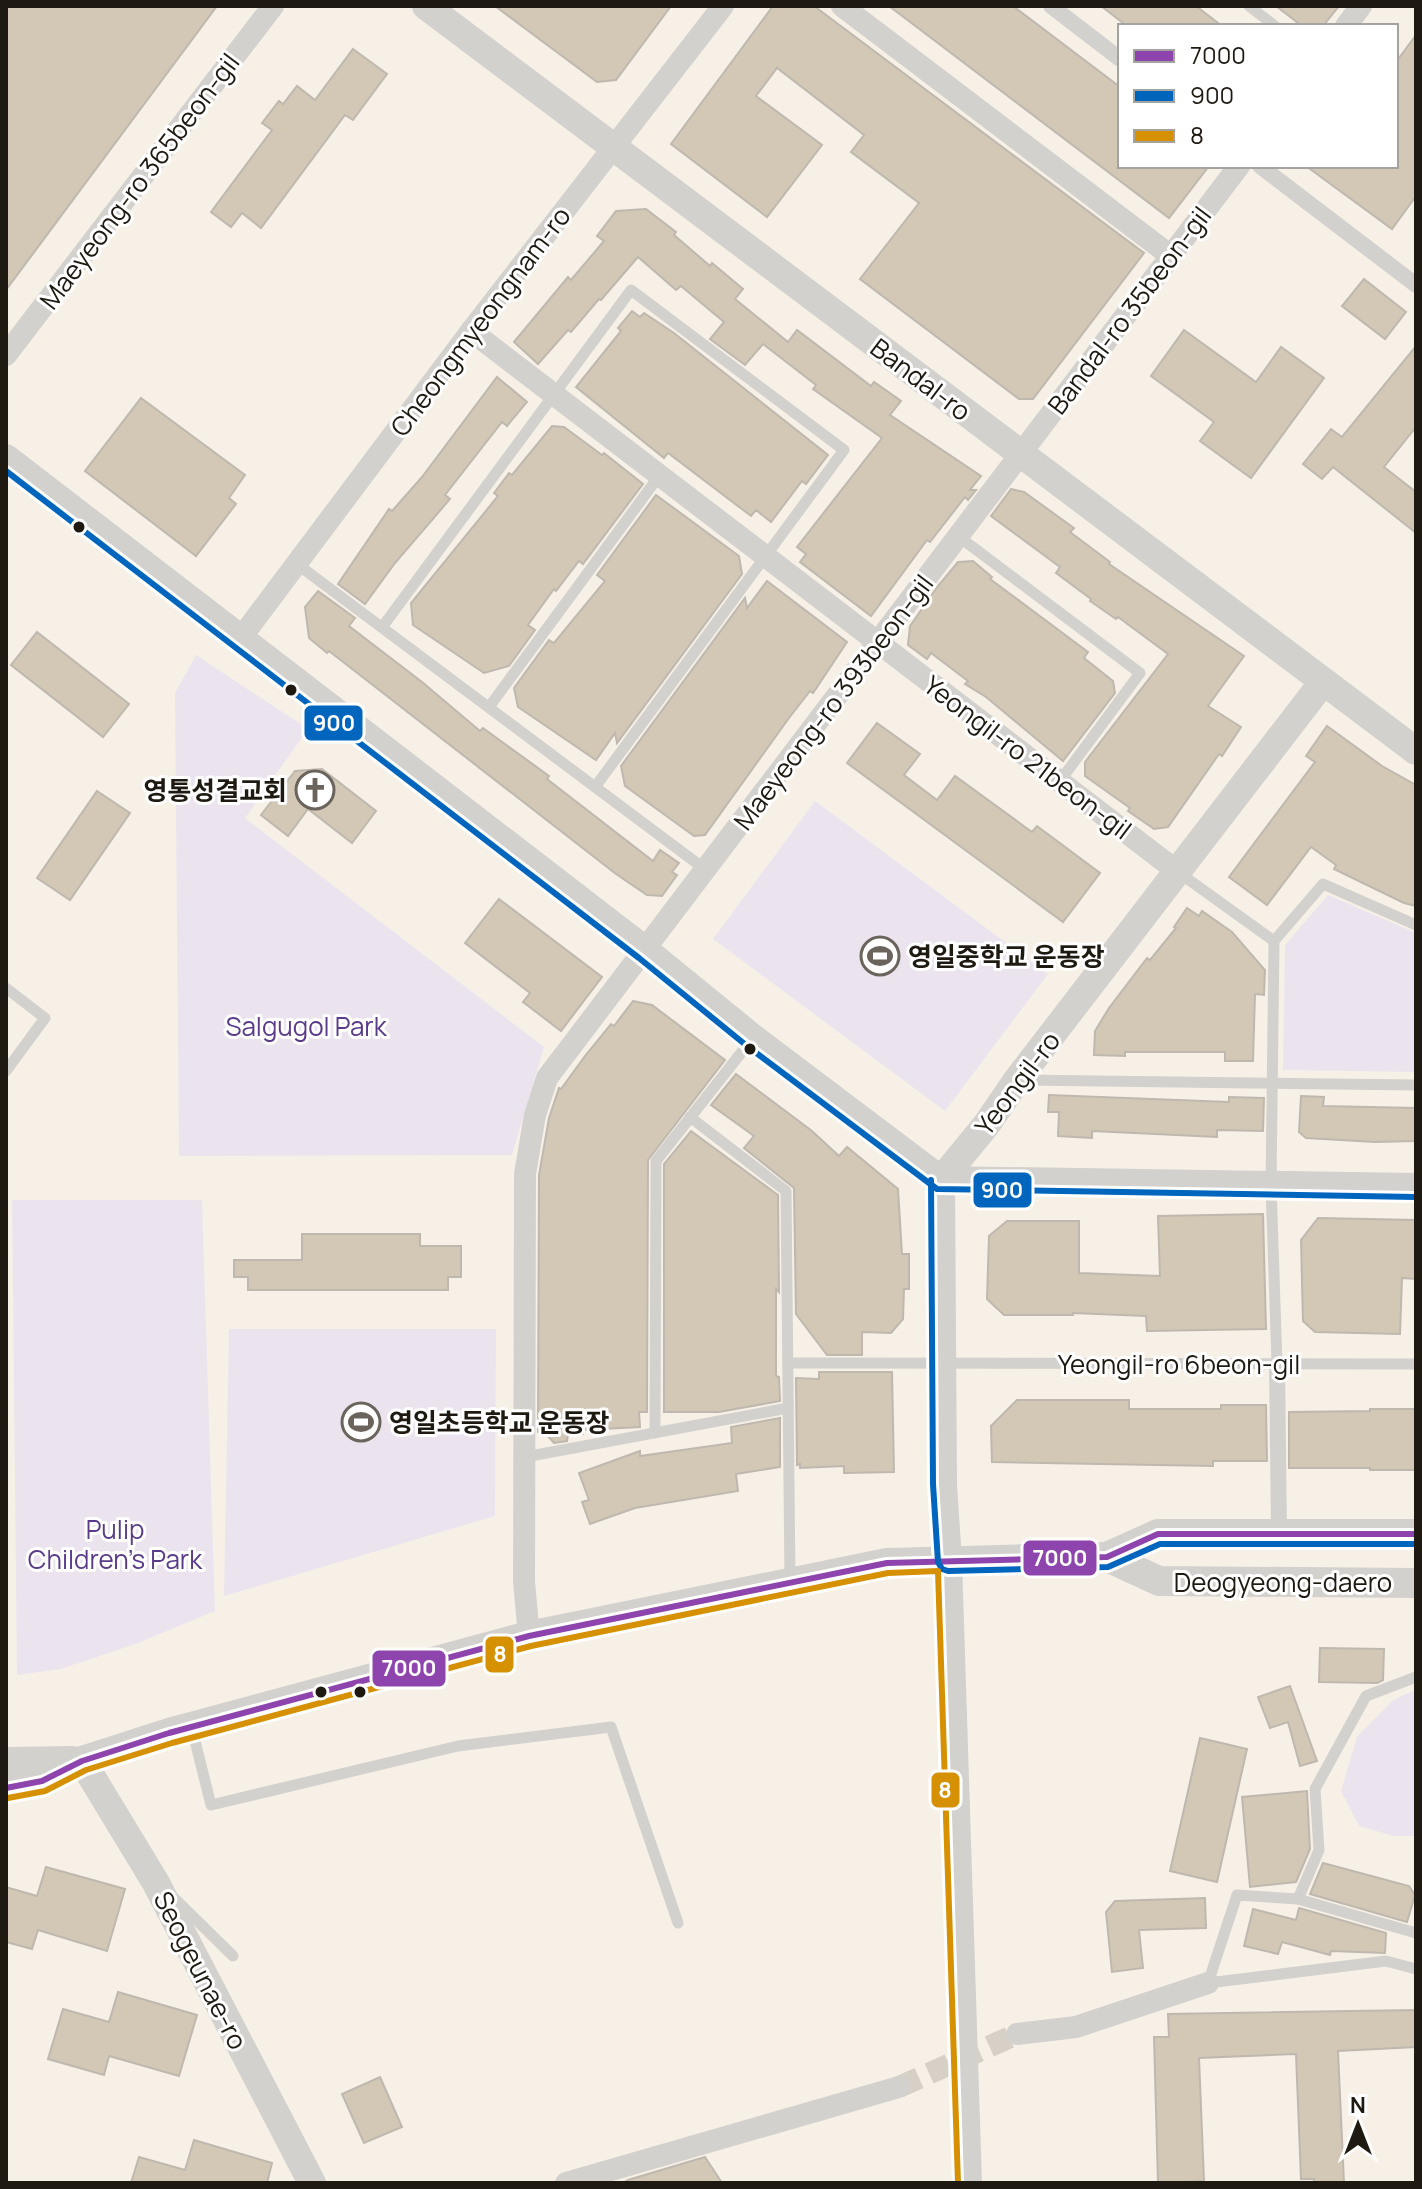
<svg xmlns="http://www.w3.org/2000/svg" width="1422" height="2189" font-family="Manrope,'Noto Sans KR',sans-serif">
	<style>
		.green { fill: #ebe4ee }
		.building { fill: #d3c8b6; stroke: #beb8af; stroke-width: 2 }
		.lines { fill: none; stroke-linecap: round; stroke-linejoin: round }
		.minor-tunnel { stroke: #d6d0c6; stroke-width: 22; stroke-dasharray: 22 11; stroke-linecap: butt }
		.service { stroke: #d3d1ce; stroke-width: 11 }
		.pedestrian { stroke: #d3d1ce; stroke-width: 16 }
		.minor { stroke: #d3d1ce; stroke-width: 22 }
		.tertiary { stroke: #d3d1ce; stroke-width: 28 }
		.secondary { stroke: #d3d1ce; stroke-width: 30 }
		.bus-1-casing { stroke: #fff; stroke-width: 12 }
		.bus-2-casing { stroke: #fff; stroke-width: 12 }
		.bus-3-casing { stroke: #fff; stroke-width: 12 }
		.bus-1 { stroke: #8e44ad; stroke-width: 6 }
		.bus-2 { stroke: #0065bd; stroke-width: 6 }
		.bus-3 { stroke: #d69103; stroke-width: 6 }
		.bus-dot { fill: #1e1911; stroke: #fff; stroke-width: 3 }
		.labels { text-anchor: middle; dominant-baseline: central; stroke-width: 6; stroke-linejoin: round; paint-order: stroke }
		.street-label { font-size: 26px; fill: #1e1911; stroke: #fff }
		.poi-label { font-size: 26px; font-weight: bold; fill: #1e1911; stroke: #fff; text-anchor: start }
		.park-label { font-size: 26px; fill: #593b8a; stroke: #fff }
		.line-badge { stroke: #fff; stroke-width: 3 }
		.badge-label { font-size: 22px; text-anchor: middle; font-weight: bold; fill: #fff }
	</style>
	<rect width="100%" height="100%" fill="#f7f0e6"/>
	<!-- green -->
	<g class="green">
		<path d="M196,655L308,729L245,818L544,1047L512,1155L179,1156L175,693Z"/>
		<path d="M815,801L1048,974L945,1111L713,939Z"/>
		<path d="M1328,895L1416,933V1072L1283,1070L1285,945Z"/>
		<path d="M12,1200H202L215,1611L138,1643L61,1669L17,1675Z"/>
		<path d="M229,1329H496L495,1516L224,1596Z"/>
		<path d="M1416,1690V1836H1393L1359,1826L1341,1791L1357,1737L1393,1700Z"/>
	</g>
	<!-- building -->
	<g class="building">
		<path d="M6,6H217L6,290Z"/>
		<path d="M495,6H671L616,80L597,82Z"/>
		<path d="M773,6H814L1144,253L1033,399H1019L860,279L919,203L851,152L864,135L777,68L756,96L822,145L767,217L671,144Z"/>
		<path d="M889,6H1013L1120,87V166H1209L1169,218Z"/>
		<path d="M1101,6H1196L1222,26H1127Z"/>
		<path d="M1276,6H1339L1323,26H1302Z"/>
		<path d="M1416,35V196L1392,229L1306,166H1396V62Z"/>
		<path d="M353,49L387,74L353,120L345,115L261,228L242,213L231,227L211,212L272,130L262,123L279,101L283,104L297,86L315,100Z"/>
		<path d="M646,209L676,232L674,235L710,266L712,263L743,289L735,299L788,342L797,330L871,386L874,382L901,401L890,415L981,476L970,490H976L968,500L965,497L930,542L927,540L871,616L800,562L806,554L797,547L882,438L813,389L816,385L763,344L745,365L710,339L724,322L681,286L676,290L638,257L601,300L599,299L571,332L568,330L538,364L514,342L568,277L571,280L604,241L597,236L616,211Z"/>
		<path d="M1364,279L1406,312L1385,339L1342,306Z"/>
		<path d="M632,311L640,317L644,313L674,333L828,455L806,484L802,481L771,522L756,510L751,516L668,453L664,458L576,387L621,331L618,328Z"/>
		<path d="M1184,330L1256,382L1281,347L1324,378L1251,478L1200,441L1214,422L1151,376Z"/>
		<path d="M1416,346V427L1384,467L1416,492V533L1333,467L1322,479L1303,464L1331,429L1342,437Z"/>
		<path d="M497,377L527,402L507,426L502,422L445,495L450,499L395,563L365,604L338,584L389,509L392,511L422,477Z"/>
		<path d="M141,398L245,475L229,498L236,504L196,556L85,471Z"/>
		<path d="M552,426L564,427L602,455L604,453L643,484L583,564L579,561L556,591L554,589L528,625L535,630L509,666L484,673L413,625L411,603L498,496L494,493L509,473L512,475Z"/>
		<path d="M1011,489L1024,492L1074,528L1070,532L1110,562L1109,564L1244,656L1208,706L1241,727L1222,756L1219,754L1168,827L1154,829L1128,811L1130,808L1085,776V762L1168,654L1118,617L1116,619L1090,601L1091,599L1056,573L1060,567L991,516Z"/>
		<path d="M656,495L739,556L742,574L617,743L615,733L596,760L518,707L514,688L549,640L554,643L605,581L597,575Z"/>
		<path d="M973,561L992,577L990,579L1088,652L1084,658L1113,681L1115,693L1063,761L986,697L965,684L968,681L931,653L927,659L908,645L910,626L937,587L958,562Z"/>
		<path d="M767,581L847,642L813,693L810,691L789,718L705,835L694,836L625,786L621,766L745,598L747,608Z"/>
		<path d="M318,591L355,618L349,626L422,682L480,731L483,728L549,776L547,779L653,861L660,850L679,863L672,872L677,875L662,896L647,895L616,874L329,651L327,653L309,638L305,607Z"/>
		<path d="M37,632L129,704L103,737L11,665Z"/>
		<path d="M877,723L920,754L904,775L937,800L955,776L1032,832L1037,826L1100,873L1063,922L847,763Z"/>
		<path d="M1327,726L1382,766L1416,785V906L1404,903L1334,869L1336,865L1311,847L1267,905L1229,877L1315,762L1306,756Z"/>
		<path d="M322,769L376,811L352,843L308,809L288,836L261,815L295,771Z"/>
		<path d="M97,791L130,813L70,900L37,878Z"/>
		<path d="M499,899L602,977L561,1031L523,1002L530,993L465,943Z"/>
		<path d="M1187,908L1199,916L1202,911L1232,932L1265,970L1264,995L1255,994L1253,1061H1225V1052H1125V1056L1094,1055L1095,1031L1109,1008L1147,958L1150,960L1176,928L1174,927Z"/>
		<path d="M633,1001L652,1005L725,1060L648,1160L647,1412H639L640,1427L583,1430V1434H568L567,1441L554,1443L546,1434L538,1432L539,1175L549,1118L559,1088L561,1089L585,1056L611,1024L614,1026Z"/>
		<path d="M736,1074L812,1131L839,1156L847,1147L898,1189L902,1254H909V1289H904L903,1319L891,1333L862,1332V1355H827L796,1314L794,1188L744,1148L754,1136L711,1105Z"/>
		<path d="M1049,1095L1229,1102V1097L1264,1098L1263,1131L1217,1130V1137L1092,1131V1138L1058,1136L1059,1112H1048Z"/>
		<path d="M1301,1096L1324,1097L1323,1106L1416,1108L1415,1141L1375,1142L1306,1138L1299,1132Z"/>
		<path d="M691,1131L778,1195L779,1292L776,1289V1376L779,1377L780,1401L719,1412H664V1164Z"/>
		<path d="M1263,1214L1266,1329L1147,1331L1146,1316L1073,1313V1315H1004L987,1299L989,1236L1007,1221H1079V1273L1160,1276L1158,1216Z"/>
		<path d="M1318,1218L1416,1220V1279L1402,1278L1400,1334L1315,1332L1303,1321L1301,1240Z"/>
		<path d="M302,1234H420V1246H461V1277H448V1290H248V1277H234V1260H302Z"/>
		<path d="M819,1372H892L894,1472L844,1473V1466L800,1468V1464L797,1465L796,1378L819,1379Z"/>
		<path d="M1017,1400H1129V1409H1221V1405H1266L1267,1461H1213V1466L992,1462L991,1426Z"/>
		<path d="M1370,1409H1416V1470H1370V1468H1289V1412L1370,1411Z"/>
		<path d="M780,1418V1467L736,1474L738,1491L635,1508L590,1524L582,1502L589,1500L579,1473L640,1451V1456L732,1443L731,1427Z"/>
		<path d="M1320,1648L1384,1649L1383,1680L1377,1683L1319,1682Z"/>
		<path d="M1290,1686L1317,1761L1300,1766L1288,1722L1270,1728L1258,1697Z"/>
		<path d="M1200,1738L1247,1749L1217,1882L1170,1871Z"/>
		<path d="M1307,1791L1310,1849L1296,1882L1250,1887L1242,1797Z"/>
		<path d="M1323,1863L1409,1886L1415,1895L1407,1922L1310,1894Z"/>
		<path d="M46,1867L125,1889L107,1951L38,1930L32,1949L6,1942V1887L37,1896Z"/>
		<path d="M1205,1898L1206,1928L1139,1930L1143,1968L1112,1972L1106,1912L1115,1901Z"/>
		<path d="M1299,1908L1386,1933L1385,1953L1331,1951L1330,1955L1282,1942L1278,1954L1244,1946L1253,1909L1296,1920Z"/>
		<path d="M118,1992L197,2015L179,2076L109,2056L104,2075L48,2059L63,2009L109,2022Z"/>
		<path d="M1416,2010V2047L1338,2051L1344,2183H1314V2179H1301L1296,2054L1199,2058L1204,2181L1158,2183L1154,2037H1169L1168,2014Z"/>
		<path d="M380,2077L402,2127L364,2143L342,2094Z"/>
		<path d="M194,2140L272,2163L267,2183H131L139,2157L185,2170Z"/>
		<path d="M705,2157L722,2183H623L628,2180Z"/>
	</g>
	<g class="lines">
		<!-- minor-tunnel -->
		<path class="minor-tunnel" d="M899,2087L1017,2034"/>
		<!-- service -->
		<g class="service">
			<path d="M1249,6L1275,26"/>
			<path d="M958,536L1140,673L1060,781"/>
			<path d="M297,564L706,870"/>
			<path d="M383,626L631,290L844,450L595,787"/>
			<path d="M489,707L659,476"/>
			<path d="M1178,872L1274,941"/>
			<path d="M6,988L45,1018L6,1071"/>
			<path d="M1021,1080L1416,1085"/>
			<path d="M690,1117L786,1191L790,1581"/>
			<path d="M788,1363L1416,1364"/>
			<path d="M1277,1364L1271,1185L1274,941L1323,884L1416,925"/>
			<path d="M655,1433L656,1161L752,1039"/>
			<path d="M525,1457L788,1408"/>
			<path d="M1416,1677L1366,1696L1315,1789L1319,1850L1298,1899L1237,1895L1208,1983L1386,1961L1416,1969"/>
			<path d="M192,1729L211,1805L458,1746L611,1727L678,1923"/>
			<path d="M174,1898L233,1956"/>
			<path d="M1298,1899L1416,1933"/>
		</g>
		<!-- pedestrian -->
		<g class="pedestrian">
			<path d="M1051,6L1120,59"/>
			<path d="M1260,166L1416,285"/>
			<path d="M1277,1364L1279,1533"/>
		</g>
		<!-- minor -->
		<g class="minor">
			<path d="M842,6L1171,256"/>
			<path d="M1346,26L1361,6"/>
			<path d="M471,331L1178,872"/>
			<path d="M6,355L273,6"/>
			<path d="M240,639L471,331L723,6"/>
			<path d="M529,1636L524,1582L525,1174L535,1115L547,1078L1239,166"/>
			<path d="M1017,2034L1076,2027L1208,1983"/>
			<path d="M566,2183L899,2087"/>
		</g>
		<!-- tertiary -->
		<g class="tertiary">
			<path d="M426,6L1416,751"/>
			<path d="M6,458L645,950L753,1038L941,1180L1416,1187"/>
			<path d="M82,1761L156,1883L312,2183"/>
			<path d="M968,2183L948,1561L943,1484L941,1180L987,1124L1017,1080L1323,682"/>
		</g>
		<!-- secondary -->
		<g class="secondary">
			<path d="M1107,1557L1159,1581L1416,1583"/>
			<path d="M6,1762L72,1761"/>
			<path d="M6,1788L42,1781L82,1761L169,1733L529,1636L887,1563L1107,1557L1158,1534H1416"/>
		</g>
		<defs>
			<path id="bus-1" d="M6,1788L42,1781L82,1761L169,1733L529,1636L887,1563L1107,1557L1158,1534H1416"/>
			<g id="bus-2">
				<path d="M6,471L639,958L747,1046L937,1189L1416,1197"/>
				<path d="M931,1180L933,1484L938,1562L942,1569L948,1571L1108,1567L1160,1544H1416"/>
			</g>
			<path id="bus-3" d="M8,1798L45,1791L86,1770L172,1743L531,1646L888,1573L938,1571L958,2183"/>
		</defs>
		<!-- bus-1 casing -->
		<use href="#bus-1" class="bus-1-casing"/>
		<!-- bus-2 casing -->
		<use href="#bus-2" class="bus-2-casing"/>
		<!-- bus-3 casing -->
		<use href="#bus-3" class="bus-3-casing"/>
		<!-- bus-1 -->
		<use href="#bus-1" class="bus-1"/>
		<!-- bus-2 -->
		<use href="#bus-2" class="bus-2"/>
		<!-- bus-3 -->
		<use href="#bus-3" class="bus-3"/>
	</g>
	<!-- icons -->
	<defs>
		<symbol id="church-ring" viewBox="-11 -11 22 22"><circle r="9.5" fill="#fff" stroke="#6a645c" stroke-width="1.5"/><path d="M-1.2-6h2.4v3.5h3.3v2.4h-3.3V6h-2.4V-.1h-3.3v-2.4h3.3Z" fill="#6a645c"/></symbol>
		<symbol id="stadium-ring" viewBox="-11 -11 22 22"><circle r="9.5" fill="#fff" stroke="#6a645c" stroke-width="1.5"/><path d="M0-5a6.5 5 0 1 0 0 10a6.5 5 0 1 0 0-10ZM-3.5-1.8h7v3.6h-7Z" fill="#6a645c"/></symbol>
	</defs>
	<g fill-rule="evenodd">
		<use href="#church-ring" x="293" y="768" width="44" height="44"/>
		<use href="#stadium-ring" x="858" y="934" width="44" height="44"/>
		<use href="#stadium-ring" x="339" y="1400" width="44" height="44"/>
	</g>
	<!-- markers -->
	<g class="bus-dot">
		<circle cx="79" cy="527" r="7"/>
		<circle cx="291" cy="690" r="7"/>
		<circle cx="750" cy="1049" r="7"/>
		<circle cx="321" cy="1692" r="7"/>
		<circle cx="360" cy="1692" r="7"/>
	</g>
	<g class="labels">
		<!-- street labels -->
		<g class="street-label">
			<text transform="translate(139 181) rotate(-53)">Maeyeong-ro 365beon-gil</text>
			<text transform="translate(1129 310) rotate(-53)">Bandal-ro 35beon-gil</text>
			<text transform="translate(480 321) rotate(-53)">Cheongmyeongnam-ro</text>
			<text transform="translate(921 379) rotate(37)">Bandal-ro</text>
			<text transform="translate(833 702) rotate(-53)">Maeyeong-ro 393beon-gil</text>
			<text transform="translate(1028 757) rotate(37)">Yeongil-ro 21beon-gil</text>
			<text transform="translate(1017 1083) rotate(-53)">Yeongil-ro</text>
			<text x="1179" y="1364">Yeongil-ro 6beon-gil</text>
			<text x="1283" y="1582">Deogyeong-daero</text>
			<text transform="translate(201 1970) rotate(63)">Seogeunae-ro</text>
		</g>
		<!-- poi labels -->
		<g class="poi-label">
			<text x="287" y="790" text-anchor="end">영통성결교회</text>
			<text x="908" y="956">영일중학교 운동장</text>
			<text x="389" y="1422">영일초등학교 운동장</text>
		</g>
		<!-- park labels -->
		<g class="park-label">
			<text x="306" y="1026">Salgugol Park</text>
			<text x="115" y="1529">Pulip<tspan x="115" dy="30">Children's Park</tspan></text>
		</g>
	</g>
	<g class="line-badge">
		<rect x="303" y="704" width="61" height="38" rx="8" fill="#0065bd"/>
		<rect x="972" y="1171" width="61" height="38" rx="8" fill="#0065bd"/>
		<rect x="1022" y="1539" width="76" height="38" rx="8" fill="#8e44ad"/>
		<rect x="484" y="1635" width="31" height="39" rx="8" fill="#d69103"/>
		<rect x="371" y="1649" width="76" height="39" rx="8" fill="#8e44ad"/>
		<rect x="930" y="1771" width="31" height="38" rx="8" fill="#d69103"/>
	</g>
	<g class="badge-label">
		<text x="334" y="731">900</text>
		<text x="1002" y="1198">900</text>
		<text x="1060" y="1566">7000</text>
		<text x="500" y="1662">8</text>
		<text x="409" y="1676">7000</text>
		<text x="945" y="1798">8</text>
	</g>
	<!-- border -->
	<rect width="1422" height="2189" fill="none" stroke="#1e1911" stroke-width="16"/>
	<!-- legend -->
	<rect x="1118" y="24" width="280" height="144" fill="#ffffff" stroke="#a5a3a0" stroke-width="2"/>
	<rect x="1134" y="50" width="40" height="12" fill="#8e44ad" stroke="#a5a3a0" stroke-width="2"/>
	<text x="1190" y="64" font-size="24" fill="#1e1911">7000</text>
	<rect x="1134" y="90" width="40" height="12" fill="#0065bd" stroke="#a5a3a0" stroke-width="2"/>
	<text x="1190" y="104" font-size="24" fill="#1e1911">900</text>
	<rect x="1134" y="130" width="40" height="12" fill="#d69103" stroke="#a5a3a0" stroke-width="2"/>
	<text x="1190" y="144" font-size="24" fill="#1e1911">8</text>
	<!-- north arrow -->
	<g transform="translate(1358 2125)" stroke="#ffffff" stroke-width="6" paint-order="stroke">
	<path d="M0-6L14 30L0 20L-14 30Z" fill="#1e1911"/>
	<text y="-12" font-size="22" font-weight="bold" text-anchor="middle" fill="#1e1911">N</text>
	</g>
</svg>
